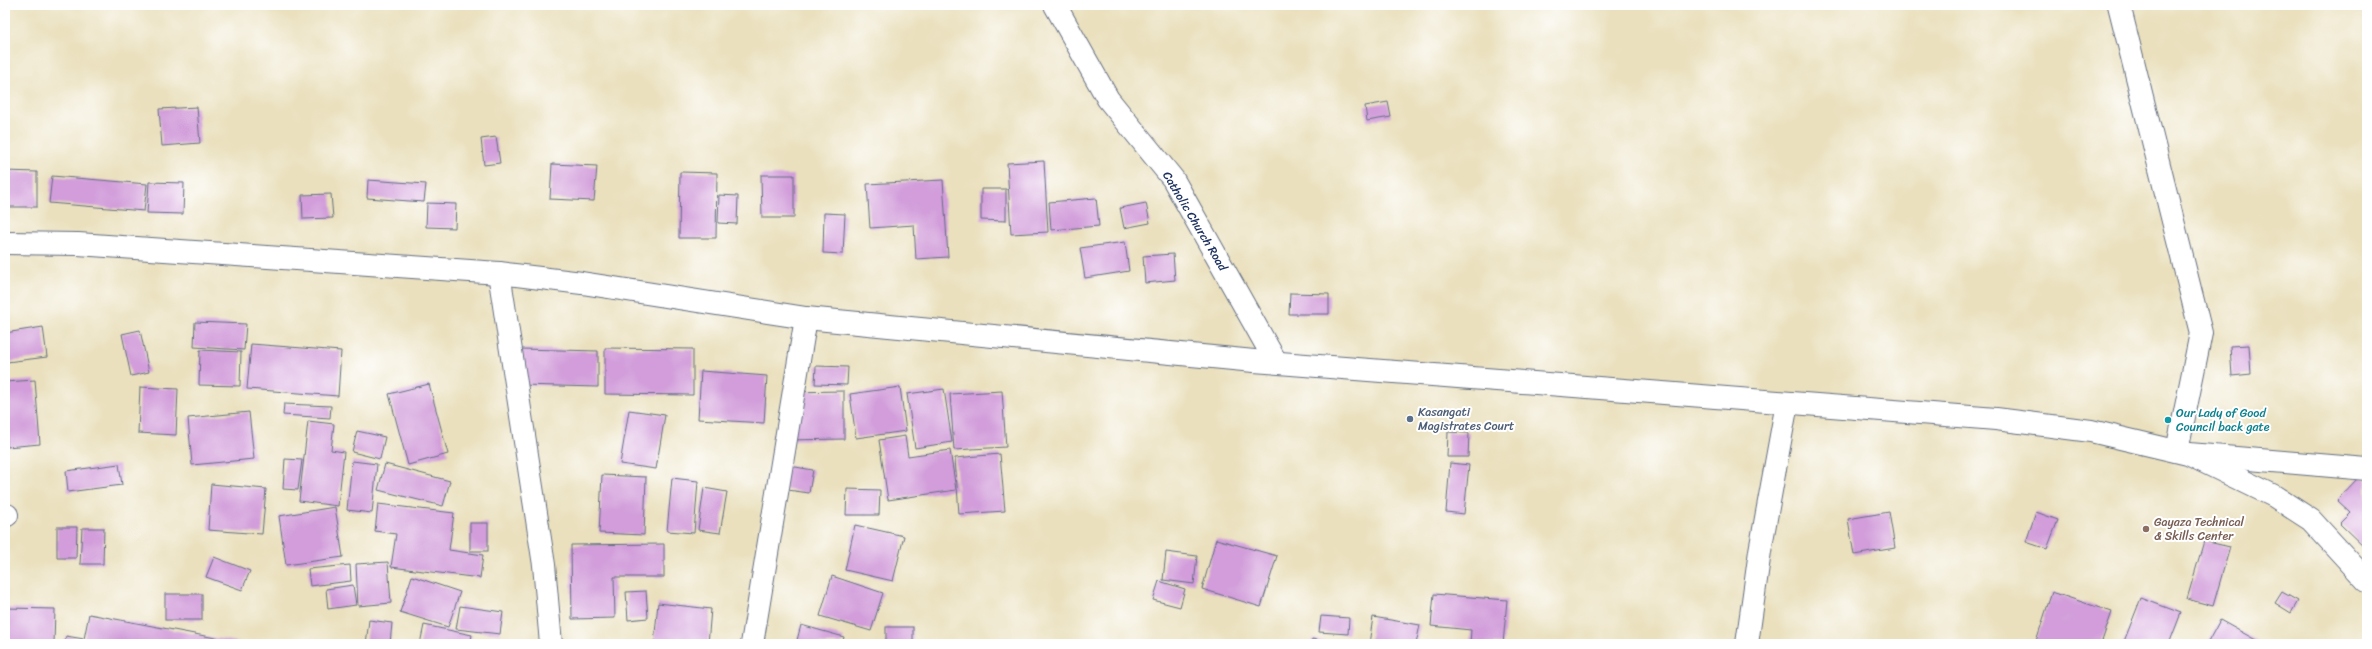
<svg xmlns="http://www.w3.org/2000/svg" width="2372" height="649" font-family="Sriracha,sans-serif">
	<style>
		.building { fill: #d29dda }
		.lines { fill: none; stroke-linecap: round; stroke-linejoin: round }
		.minor-casing { stroke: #636d7f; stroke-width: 24 }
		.tertiary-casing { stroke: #636d7f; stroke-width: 24 }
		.minor { stroke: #fff; stroke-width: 22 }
		.tertiary { stroke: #fff; stroke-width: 22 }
		.service-dot { fill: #5c6f8a; stroke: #fff; stroke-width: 1.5 }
		.culture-dot { fill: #0f9aa8; stroke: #fff; stroke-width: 1.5 }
		.education-dot { fill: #8d6e63; stroke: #fff; stroke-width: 1.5 }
		.labels { text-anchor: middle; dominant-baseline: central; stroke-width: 4; stroke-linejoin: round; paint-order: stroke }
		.street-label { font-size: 12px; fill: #1b2f5e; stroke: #fff }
		.service-label { font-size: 12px; fill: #4e5e75; stroke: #fff; text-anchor: start }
		.culture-label { font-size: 12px; fill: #0d838f; stroke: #fff; text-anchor: start }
		.education-label { font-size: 12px; fill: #785e54; stroke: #fff; text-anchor: start }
	</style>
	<rect width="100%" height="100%" fill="#fff"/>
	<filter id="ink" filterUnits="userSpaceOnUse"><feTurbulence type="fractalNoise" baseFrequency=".025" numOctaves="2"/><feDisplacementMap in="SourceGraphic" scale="8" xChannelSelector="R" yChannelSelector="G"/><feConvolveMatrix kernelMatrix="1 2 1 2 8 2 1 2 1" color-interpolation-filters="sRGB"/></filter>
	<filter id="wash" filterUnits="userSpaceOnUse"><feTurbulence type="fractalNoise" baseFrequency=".012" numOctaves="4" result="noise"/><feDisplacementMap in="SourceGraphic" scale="16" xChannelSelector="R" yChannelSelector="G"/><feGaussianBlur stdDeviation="0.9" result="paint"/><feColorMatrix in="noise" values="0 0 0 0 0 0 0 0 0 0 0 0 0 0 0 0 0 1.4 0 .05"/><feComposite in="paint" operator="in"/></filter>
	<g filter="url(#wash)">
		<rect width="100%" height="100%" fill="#eae0bd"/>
		<g id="blocks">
			<!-- building -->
			<g class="building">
				<path d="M1388,102L1391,117L1367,121L1365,106Z"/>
				<path d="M197,107L200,143L162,146L159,109Z"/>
				<path d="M496,137L500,163L484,165L481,139Z"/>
				<path d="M1044,161L1048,232L1011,234L1007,163Z"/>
				<path d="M552,164L597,166L594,201L550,199Z"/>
				<path d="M5,171L37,172V207H5Z"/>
				<path d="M680,172L717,173L716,238H679Z"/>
				<path d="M761,175H794V218H762Z"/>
				<path d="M52,176L147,184L144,211L49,203Z"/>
				<path d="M368,180L426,184L424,202L367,198Z"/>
				<path d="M943,180L948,257L916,259L914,225L870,228L867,184Z"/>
				<path d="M149,182L184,183L183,214L147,213Z"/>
				<path d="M981,189H1006V221L981,220Z"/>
				<path d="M331,194L333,218L303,219L302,195Z"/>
				<path d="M719,195L738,196L737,224L718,223Z"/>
				<path d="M1096,198L1099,226L1051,230L1049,202Z"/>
				<path d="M427,203L456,204L455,228L426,227Z"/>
				<path d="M1146,203L1150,223L1124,228L1120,208Z"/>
				<path d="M824,213L845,214L843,254L823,253Z"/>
				<path d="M1125,242L1129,271L1085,278L1080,248Z"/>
				<path d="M1173,254L1175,280L1145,283L1143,256Z"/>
				<path d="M1290,293L1329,294V314H1289Z"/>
				<path d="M195,322L246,324L244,350L194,347Z"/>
				<path d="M43,327L47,357L7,362L5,333Z"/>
				<path d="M140,330L149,372L131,376L122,334Z"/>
				<path d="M251,344L341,351L338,396L247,389Z"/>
				<path d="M2249,345L2251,374L2232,376L2230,346Z"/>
				<path d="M605,348L693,349V395L605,394Z"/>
				<path d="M521,349L598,351V387L520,385Z"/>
				<path d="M200,350L241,352L240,386L199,385Z"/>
				<path d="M816,366L848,367L847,385L815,384Z"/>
				<path d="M701,371L767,376L764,423L698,419Z"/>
				<path d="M35,380L40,444L7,447L5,382Z"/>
				<path d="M429,384L448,454L408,465L389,394Z"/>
				<path d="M140,387L178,389L176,435L138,433Z"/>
				<path d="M900,387L906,431L856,438L850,394Z"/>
				<path d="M944,389L952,442L915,448L907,394Z"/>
				<path d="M844,391V439L786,440V392Z"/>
				<path d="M1002,391L1006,447L954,450L950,394Z"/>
				<path d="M284,404L331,406L330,418L283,415Z"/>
				<path d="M629,410L665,415L656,469L620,464Z"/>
				<path d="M249,412L254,459L192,465L188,418Z"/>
				<path d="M308,421L334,424L331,450L344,452L338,506L299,501Z"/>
				<path d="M357,431L385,437L380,459L352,452Z"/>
				<path d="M1448,432L1469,433L1468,457H1447Z"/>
				<path d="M905,436L908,456L950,450L956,490L888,500L879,440Z"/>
				<path d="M1000,454L1005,511L959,514L955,458Z"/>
				<path d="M285,459L302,460L298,490L283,489Z"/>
				<path d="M352,461L377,464L372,513L347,510Z"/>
				<path d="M1450,463L1469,465L1464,514L1446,512Z"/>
				<path d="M119,464L122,485L68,492L66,471Z"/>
				<path d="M385,464L450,481L443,506L378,490Z"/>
				<path d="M778,464L813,470L809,493L774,488Z"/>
				<path d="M602,475L646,477L644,535L599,533Z"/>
				<path d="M2360,476L2367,478V550L2340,524L2351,513L2337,500Z"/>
				<path d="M672,478L698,481L694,533L667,531Z"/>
				<path d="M211,484L266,489L262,534L208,530Z"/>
				<path d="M704,488L727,492L720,533L698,530Z"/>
				<path d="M847,489L880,490L879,515H846Z"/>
				<path d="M378,504L454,513L449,550L483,555L480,578L391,567L396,534L375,531Z"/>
				<path d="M335,507L343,557L286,565L279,516Z"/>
				<path d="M1889,512L1895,548L1854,555L1848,519Z"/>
				<path d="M2036,512L2058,520L2047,549L2026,542Z"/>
				<rect x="470" y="523" width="18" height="28"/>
				<path d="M855,525L904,536L893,581L845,570Z"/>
				<path d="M57,527H77L76,558H57Z"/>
				<path d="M82,528H104L103,564H80Z"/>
				<path d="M1216,539L1277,556L1261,607L1202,589Z"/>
				<path d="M2204,541L2230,547L2213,606L2187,599Z"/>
				<path d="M664,544V577H614L615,618L572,619L571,545Z"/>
				<path d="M1166,552L1197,556L1194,584L1163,580Z"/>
				<path d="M214,557L250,571L242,590L206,577Z"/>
				<path d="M388,562L391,603L358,606L356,564Z"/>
				<path d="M350,565L351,581L310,586L308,569Z"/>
				<path d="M412,576L460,592L448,627L400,612Z"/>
				<path d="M832,576L883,593L871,631L820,616Z"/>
				<path d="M1159,581L1185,589L1180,607L1153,600Z"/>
				<path d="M353,585L356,605L328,609L326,589Z"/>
				<path d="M646,591L648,618L628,620L626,592Z"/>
				<path d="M2052,592L2112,612L2101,644H2035Z"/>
				<path d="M2282,592L2298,601L2291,613L2275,603Z"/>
				<rect x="165" y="594" width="37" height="26"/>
				<path d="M1434,594L1507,600L1503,644H1470L1471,630L1431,626Z"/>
				<path d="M2141,598L2181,613L2169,644H2123Z"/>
				<path d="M658,603L711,609L708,644H654Z"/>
				<path d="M460,606L503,612L500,634L456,629Z"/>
				<path d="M5,608L55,609L54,644H5Z"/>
				<path d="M89,614L242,643V644H64L66,636L84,639Z"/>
				<path d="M1321,616L1349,618L1348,634L1319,632Z"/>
				<path d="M1373,617L1420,625L1416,644H1369Z"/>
				<path d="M369,620L392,623L390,644H366Z"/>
				<path d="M2220,620L2263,644H2207Z"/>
				<path d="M424,625L472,635L470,644H420Z"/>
				<path d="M801,625L844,637L842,644H796Z"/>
				<rect x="886" y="627" width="27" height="17"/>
				<path d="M1312,639L1332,643V644H1311Z"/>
			</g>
		</g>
	</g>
	<g filter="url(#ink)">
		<use href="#blocks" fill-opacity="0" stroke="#636d7f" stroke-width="1"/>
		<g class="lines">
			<defs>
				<g id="minor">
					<path d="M1055,5L1108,99L1173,179L1276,362"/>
					<path d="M2119,5L2201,333L2177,451"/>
					<path d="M499,273L544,565L551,644"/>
					<path d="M2189,454L2367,469"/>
					<path d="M5,515H7"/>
					<path d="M752,644L806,318"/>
					<path d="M1747,644L1760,551L1787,403"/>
				</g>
				<path id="tertiary" d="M5,243L78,244L499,273L582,283L806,318L1254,361L1996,419L2091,431L2188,454L2274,496L2311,520L2367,581"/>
			</defs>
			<!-- minor casing -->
			<use href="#minor" class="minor-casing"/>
			<!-- tertiary casing -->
			<use href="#tertiary" class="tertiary-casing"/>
			<!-- minor -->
			<use href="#minor" class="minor"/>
			<!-- tertiary -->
			<use href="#tertiary" class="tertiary"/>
		</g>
	</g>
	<!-- markers -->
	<circle class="service-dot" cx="1410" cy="419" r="4"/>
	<circle class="culture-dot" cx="2168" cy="420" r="4"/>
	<circle class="education-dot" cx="2146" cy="529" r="4"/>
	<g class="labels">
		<!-- street labels -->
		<g class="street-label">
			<text transform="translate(1195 221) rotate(59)">Catholic Church Road</text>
		</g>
		<!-- service labels -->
		<g class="service-label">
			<text x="1418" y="412">Kasangati<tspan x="1418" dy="14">Magistrates Court</tspan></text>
		</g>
		<!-- culture labels -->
		<g class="culture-label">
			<text x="2176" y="413">Our Lady of Good<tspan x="2176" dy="14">Council back gate</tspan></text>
		</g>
		<!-- education labels -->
		<g class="education-label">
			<text x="2154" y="522">Gayaza Technical<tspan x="2154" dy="14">&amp; Skills Center</tspan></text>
		</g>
	</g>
	<!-- margin -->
	<rect width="2372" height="649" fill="none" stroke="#fff" stroke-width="20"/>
</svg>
